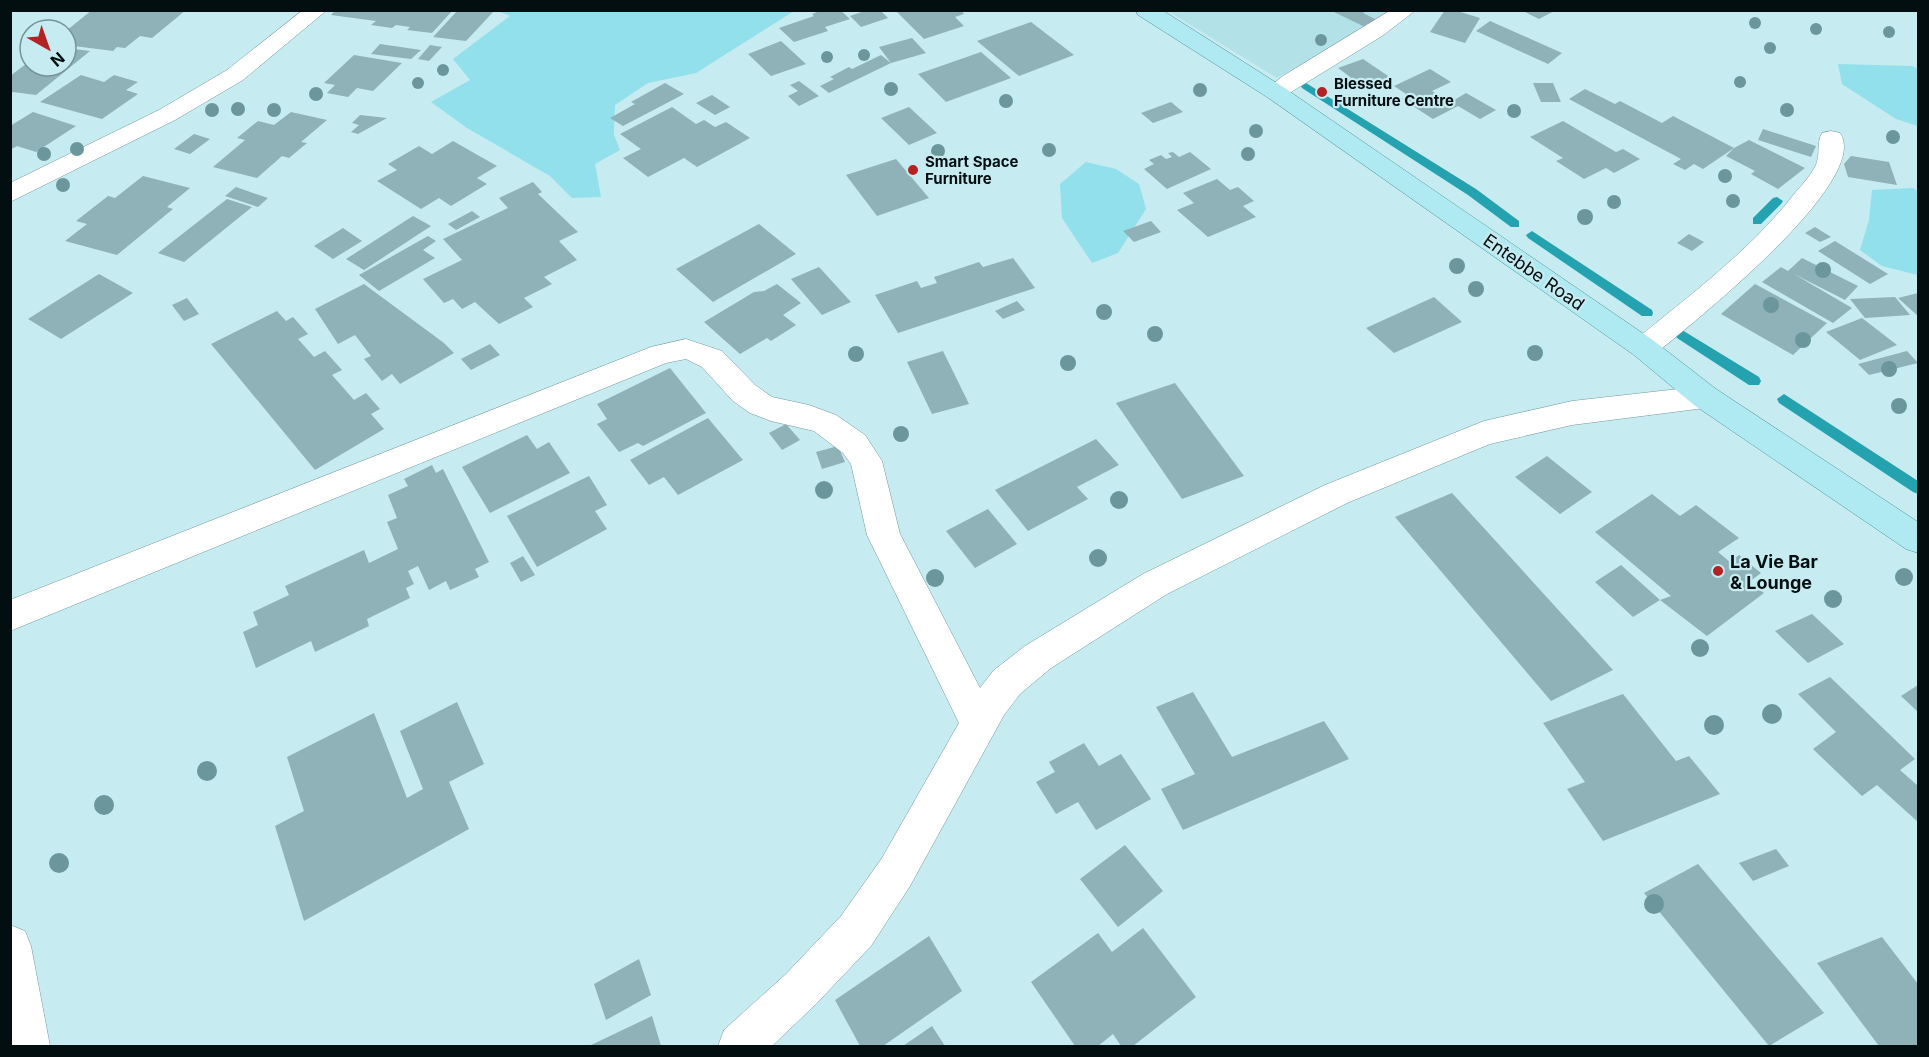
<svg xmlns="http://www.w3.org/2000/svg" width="1929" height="1057" font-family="Inter,sans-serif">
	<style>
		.built { fill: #b2e1e8 }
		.green { fill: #92e0eb }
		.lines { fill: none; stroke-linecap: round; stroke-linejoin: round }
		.stream { fill: #24a2b0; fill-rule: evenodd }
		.building { fill: #8eb2b7 }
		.minor-casing { stroke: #75989d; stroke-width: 1 }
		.major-casing { stroke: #50939c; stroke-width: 1 }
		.minor { fill: #fff; fill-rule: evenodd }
		.major { fill: #afe9f1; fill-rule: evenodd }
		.tree { fill: #6b979c }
		.poi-dot { fill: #b32323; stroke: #c6ebf0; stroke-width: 2 }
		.labels { text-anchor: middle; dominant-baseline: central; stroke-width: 4.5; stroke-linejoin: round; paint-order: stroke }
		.far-poi-label { font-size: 15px; font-weight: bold; fill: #030e10; stroke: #c6ebf0; text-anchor: start }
		.street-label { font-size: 18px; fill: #030e10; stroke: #c6ebf0 }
		.poi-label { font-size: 18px; font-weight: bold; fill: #030e10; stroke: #c6ebf0; text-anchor: start }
	</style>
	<rect width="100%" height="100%" fill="#c6ebf0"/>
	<!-- built -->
	<path class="built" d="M1168,11H1394L1379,21L1277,78Z"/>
	<!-- green -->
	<g class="green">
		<path d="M498,11H794L696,73L648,83L615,105L614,135L620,150L595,164L601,197L572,198L550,176L467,128L431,102L470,80L453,59L510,16Z"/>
		<path d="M1838,64L1912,66L1918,69V126L1896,119L1842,84Z"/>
		<path d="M1086,162L1116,169L1139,184L1146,209L1118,253L1092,263L1062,218L1060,184Z"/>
		<path d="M1913,188L1918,191V275L1882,266L1860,250L1869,220L1872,190Z"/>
	</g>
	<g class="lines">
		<!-- stream -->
		<g class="stream">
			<path d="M1306,83L1476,189L1519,221V227H1511L1468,195L1302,88L1301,86Z"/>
			<path d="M1777,197L1783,201L1781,204L1761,224H1753V218L1773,198Z"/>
			<path d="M1532,231L1652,310L1653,313L1652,316H1642L1528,238L1526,235Z"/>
			<path d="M1682,330L1759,377L1761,381L1759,385H1749L1677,338L1675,335Z"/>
			<path d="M1784,394L1918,481V494L1913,492L1779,403L1777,399Z"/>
		</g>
	</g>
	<!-- building -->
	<g class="building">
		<path d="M92,10H186L152,38L140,36L125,48L117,47L113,51L66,45L68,36L66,31Z"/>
		<path d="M336,10H453L432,33L407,30L410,27L396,25L392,28L371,25L376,21L331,15Z"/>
		<path d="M458,10H495L466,41L433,37Z"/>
		<path d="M822,10H840L850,19L825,27L828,31L794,42L779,28L814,16L812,14Z"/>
		<path d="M867,10H880L888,18L861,27L850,16Z"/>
		<path d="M901,10H961L964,14L955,17L964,26L924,39L897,12Z"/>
		<path d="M1337,10H1368L1363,13L1379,21L1367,28L1334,12Z"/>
		<path d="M1445,10H1454L1480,18L1465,43L1430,32Z"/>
		<path d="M1521,10H1556L1539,19Z"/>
		<path d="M1490,21L1562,53L1548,64L1476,31Z"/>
		<path d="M1031,22L1074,55L1019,76L977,41Z"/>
		<path d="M912,38L926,53L891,63L879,47Z"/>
		<path d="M781,41L806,64L771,76L748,54Z"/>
		<path d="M380,44L421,50L411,59L371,54Z"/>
		<path d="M430,45L442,47L429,61L418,59Z"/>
		<path d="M66,48L90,51L36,95L13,92L10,94V76L30,61V66H66Z"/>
		<path d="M981,52L1011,78L946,102L918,74Z"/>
		<path d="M354,55L402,63L373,91L357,88L348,97L327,93L335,85L324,83Z"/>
		<path d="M881,55L891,63L829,93L820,86L834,79L830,77L849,67L852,69Z"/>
		<path d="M1363,59L1391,78L1365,88L1338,68Z"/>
		<path d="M1430,69L1451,82L1432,91L1451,102L1466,93L1496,110L1480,119L1458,106L1433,119L1402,99L1409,96L1394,86Z"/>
		<path d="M81,75L104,82L114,75L138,82L126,90L138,94L102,119L40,102Z"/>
		<path d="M799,81L819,96L799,106L788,96L798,91L790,85Z"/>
		<path d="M665,83L684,94L623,126L610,118L635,104L631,102Z"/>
		<path d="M1533,83H1553L1561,102H1541Z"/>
		<path d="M1585,89L1615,104L1620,101L1662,123L1673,116L1734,148L1703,169L1694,164L1685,170L1673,164L1681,159L1569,99Z"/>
		<path d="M712,95L730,107L715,115L696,103Z"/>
		<path d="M1171,102L1183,112L1153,123L1141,113Z"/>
		<path d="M672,107L696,124L704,120L715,127L726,122L750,138L697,167L684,158L648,177L623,158L641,149L620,134Z"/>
		<path d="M909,107L937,133L909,145L881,118Z"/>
		<path d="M33,112L76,126L36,152L17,146L10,150V126Z"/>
		<path d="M291,112L327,120L301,142L307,143L289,158L282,156L257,178L213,167L245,140L237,138L258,121L274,125Z"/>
		<path d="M360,115L387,118L358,134L351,132L359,125L352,123Z"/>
		<path d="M1563,121L1616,152L1623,149L1640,159L1614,173L1606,168L1584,179L1556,161L1563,158L1530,137Z"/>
		<path d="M1763,129L1816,146L1811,157L1758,140Z"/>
		<path d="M194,134L210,139L190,154L174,149Z"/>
		<path d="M1749,140L1805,168L1778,189L1751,174L1755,171L1726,156L1734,148Z"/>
		<path d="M453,141L497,166L477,178L487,184L451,206L439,198L421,209L377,181L397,170L388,164L419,146L432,154Z"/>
		<path d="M1173,152L1179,157L1190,152L1211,169L1167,189L1144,169L1154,164L1149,160L1161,155L1166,159L1172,157L1168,153Z"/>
		<path d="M1851,156L1889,162L1897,185L1848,177L1844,164Z"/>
		<path d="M896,159L929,198L877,216L846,175Z"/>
		<path d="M143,176L190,188L167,207L173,209L117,255L65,241L87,224L76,221L108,196L115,198Z"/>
		<path d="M1217,179L1230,190L1238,187L1254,201L1243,206L1256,217L1208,237L1177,210L1194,203L1183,193Z"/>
		<path d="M533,182L542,192L538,194L578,232L559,241L577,260L544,277L552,284L524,298L533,307L499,324L475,302L462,309L453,299L444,303L423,279L462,260L443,239L508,208L499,198Z"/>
		<path d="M236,187L268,198L258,207L225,196Z"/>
		<path d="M227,199L252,207L184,262L158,253Z"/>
		<path d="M472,211L480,217L456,230L448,224Z"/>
		<path d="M413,216L431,226L364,270L346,259Z"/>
		<path d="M1151,221L1161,232L1134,242L1123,231Z"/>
		<path d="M759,224L796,254L713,302L676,269Z"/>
		<path d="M1815,227L1831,237L1820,242L1805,233Z"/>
		<path d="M343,228L362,241L333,259L314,246Z"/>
		<path d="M1689,234L1704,242L1692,251L1677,243Z"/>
		<path d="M428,236L436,241L423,250L435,258L379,291L359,275Z"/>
		<path d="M1835,241L1888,274L1870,284L1818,251Z"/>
		<path d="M1013,258L1035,288L898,333L875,295L917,281L921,288L937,283L934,277L979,262L983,267Z"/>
		<path d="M1802,258L1858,286L1845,300L1794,274L1852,308L1833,323L1762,282L1781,267L1788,271Z"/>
		<path d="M819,267L851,302L822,315L791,279Z"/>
		<path d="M99,274L133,293L61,339L28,319Z"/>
		<path d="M364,284L444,343L454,353L400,384L392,374L382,381L364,359L371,356L355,335L338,344L315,309Z"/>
		<path d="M777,284L801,303L783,315L796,325L771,341L767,338L740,354L704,322L754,292L764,291Z"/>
		<path d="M1755,284L1827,323L1793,355L1721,314Z"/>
		<path d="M1918,293V316L1898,298Z"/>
		<path d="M1434,297L1462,322L1394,353L1366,328Z"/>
		<path d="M1895,297L1910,315L1865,318L1850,299Z"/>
		<path d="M187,298L199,314L184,321L172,305Z"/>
		<path d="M1017,301L1025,310L1003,319L995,311Z"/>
		<path d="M277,311L286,321L293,317L308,334L298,339L314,357L325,351L342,370L332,375L354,400L366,393L380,409L371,414L384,429L315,470L211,344Z"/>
		<path d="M1862,318L1897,345L1860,360L1826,332Z"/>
		<path d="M490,344L500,355L471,370L461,359Z"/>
		<path d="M943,351L969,404L932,414L907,362Z"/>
		<path d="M1907,351L1918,363L1869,375L1858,364Z"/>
		<path d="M670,368L706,413L643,446L638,443L619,452L597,424L607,419L597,404Z"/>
		<path d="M1175,383L1244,476L1182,499L1116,403Z"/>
		<path d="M708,418L743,460L678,495L664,477L649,485L630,460Z"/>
		<path d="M786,424L800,440L782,450L769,433Z"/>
		<path d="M527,435L537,449L549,442L570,473L490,513L462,467Z"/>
		<path d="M1096,439L1119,465L1077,487L1088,499L1028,531L995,490Z"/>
		<path d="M838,446L845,462L822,469L816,452Z"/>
		<path d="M1547,456L1592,492L1560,514L1515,477Z"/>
		<path d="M432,465L436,473L443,469L489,562L475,569L479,577L450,590L446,581L429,590L418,566L408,571L414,584L406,588L410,598L367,619L369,626L315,652L311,641L256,668L243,632L258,625L253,612L289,595L285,586L364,550L369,563L398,549L387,522L397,518L388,495L408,486L404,479Z"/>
		<path d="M589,476L607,505L595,511L607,529L537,567L507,516Z"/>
		<path d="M1452,493L1613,670L1551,701L1395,517Z"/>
		<path d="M1652,494L1680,516L1696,505L1739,538L1718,552L1730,562L1739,555L1761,573L1749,582L1764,593L1707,636L1660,600L1671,596L1595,532Z"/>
		<path d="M988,509L1017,544L975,568L946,531Z"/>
		<path d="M523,556L535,575L521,582L510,563Z"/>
		<path d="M1621,565L1660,600L1633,617L1595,582Z"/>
		<path d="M1812,614L1844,644L1808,663L1775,631Z"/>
		<path d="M1830,677L1915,759L1900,770L1918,786V822L1877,785L1862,796L1813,749L1836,732L1798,694Z"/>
		<path d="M1918,685V712L1901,696Z"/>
		<path d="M1193,692L1232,757L1324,721L1349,759L1183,830L1161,789L1195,774L1156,707Z"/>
		<path d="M1623,694L1676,761L1689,756L1720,794L1603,841L1567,789L1585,782L1543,723Z"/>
		<path d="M457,702L484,764L449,782L469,829L304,921L275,826L304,811L287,757L374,713L407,798L423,789L400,731Z"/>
		<path d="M1084,743L1099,766L1121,754L1151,799L1096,830L1078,802L1056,814L1036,782L1055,772L1049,762Z"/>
		<path d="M1125,845L1163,891L1118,927L1080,879Z"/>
		<path d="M1776,849L1789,866L1753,881L1739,863Z"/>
		<path d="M1698,864L1824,1013L1769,1046L1644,893Z"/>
		<path d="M1143,928L1196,997L1133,1046H1121L1113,1034L1098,1046H1075L1031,982L1098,933L1112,952Z"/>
		<path d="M929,936L962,991L883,1046H860L835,1000Z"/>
		<path d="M1882,937L1918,984V1046H1879L1817,963Z"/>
		<path d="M639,959L651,995L606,1020L594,984Z"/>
		<path d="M652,1016L661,1046H589Z"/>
		<path d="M932,1026L945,1046H903Z"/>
	</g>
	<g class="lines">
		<defs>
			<g id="minor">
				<path d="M303,10H327L243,80L175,120L10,202V183L159,110L227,70Z"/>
				<path d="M1391,10H1416L1382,36L1283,97L1275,99L1267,97L1263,92L1283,76Z"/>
				<path d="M1831,131L1840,133C1873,181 1690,325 1654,355L1644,358L1634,355L1629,348L1634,341C1690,295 1751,250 1795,193C1802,185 1810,176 1815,167C1821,156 1816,143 1822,133Z"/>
				<path d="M686,339L722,351L755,385L772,397L809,405L836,415L865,435L882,461L900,534L980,688L994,670L1025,646L1143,574L1325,485L1484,421L1572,401L1705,386L1716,389L1720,397L1716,405L1705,408L1572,425L1490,444L1347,503L1167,594L1051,668L1020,694L1004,715L910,886L871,946L816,1004L772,1046H718L724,1030L786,974L841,916L882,858L959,723L867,535L851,464L843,453L814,431L771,421L750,413L733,401L702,367L686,359L666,363L10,631V600L651,347Z"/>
				<path d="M10,925L25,931L31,946L50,1046H10Z"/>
			</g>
			<path id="major" d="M1136,10H1162L1283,87L1654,341L1716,389L1918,522V553L1906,549L1694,405L1634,355L1267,97L1138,15Z"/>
		</defs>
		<!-- minor casing -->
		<use href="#minor" class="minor-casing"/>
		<!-- major casing -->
		<use href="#major" class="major-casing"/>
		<!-- minor -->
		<use href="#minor" class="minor"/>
		<!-- major -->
		<use href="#major" class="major"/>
	</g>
	<!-- trees -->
	<g class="tree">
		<circle cx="1755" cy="23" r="6"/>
		<circle cx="1816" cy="29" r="6"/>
		<circle cx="1889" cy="32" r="6"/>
		<circle cx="1321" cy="40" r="6"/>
		<circle cx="1770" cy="48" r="6"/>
		<circle cx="864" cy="55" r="6"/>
		<circle cx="827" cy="57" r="6"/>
		<circle cx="443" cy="70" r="6"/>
		<circle cx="1740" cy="82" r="6"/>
		<circle cx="418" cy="83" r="6"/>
		<circle cx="891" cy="89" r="7"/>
		<circle cx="1200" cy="90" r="7"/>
		<circle cx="316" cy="94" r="7"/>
		<circle cx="1006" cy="101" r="7"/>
		<circle cx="238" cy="109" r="7"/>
		<circle cx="212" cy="110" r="7"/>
		<circle cx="274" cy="110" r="7"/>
		<circle cx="1787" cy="110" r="7"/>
		<circle cx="1514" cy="111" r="7"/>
		<circle cx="1256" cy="131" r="7"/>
		<circle cx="1893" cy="137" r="7"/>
		<circle cx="77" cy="149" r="7"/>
		<circle cx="1049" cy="150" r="7"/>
		<circle cx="938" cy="151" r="7"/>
		<circle cx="44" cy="154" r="7"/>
		<circle cx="1248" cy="154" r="7"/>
		<circle cx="1725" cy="176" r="7"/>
		<circle cx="63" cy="185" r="7"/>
		<circle cx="1733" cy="201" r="7"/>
		<circle cx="1614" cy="202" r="7"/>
		<circle cx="1585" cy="217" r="8"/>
		<circle cx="1457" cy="266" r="8"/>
		<circle cx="1823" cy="270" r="8"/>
		<circle cx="1476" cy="289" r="8"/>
		<circle cx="1771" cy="305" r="8"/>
		<circle cx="1104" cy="312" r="8"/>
		<circle cx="1155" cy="334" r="8"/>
		<circle cx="1803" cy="340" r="8"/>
		<circle cx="1535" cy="353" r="8"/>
		<circle cx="856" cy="354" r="8"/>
		<circle cx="1068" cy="363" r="8"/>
		<circle cx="1889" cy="369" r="8"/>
		<circle cx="1899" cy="406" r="8"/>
		<circle cx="901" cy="434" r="8"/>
		<circle cx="824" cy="490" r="9"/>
		<circle cx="1119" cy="500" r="9"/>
		<circle cx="1098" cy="558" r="9"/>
		<circle cx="1904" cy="577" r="9"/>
		<circle cx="935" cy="578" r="9"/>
		<circle cx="1833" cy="599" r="9"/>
		<circle cx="1700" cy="648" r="9"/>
		<circle cx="1772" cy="714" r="10"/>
		<circle cx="1714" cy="725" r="10"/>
		<circle cx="207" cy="771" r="10"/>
		<circle cx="104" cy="805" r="10"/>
		<circle cx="59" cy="863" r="10"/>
		<circle cx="1654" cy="904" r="10"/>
	</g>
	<!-- markers -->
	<g class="poi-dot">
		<circle cx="1322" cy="92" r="6"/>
		<circle cx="913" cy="170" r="6"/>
		<circle cx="1718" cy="571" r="6"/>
	</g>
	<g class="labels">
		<!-- far-poi labels -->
		<g class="far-poi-label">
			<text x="1334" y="83">Blessed<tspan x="1334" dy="17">Furniture Centre</tspan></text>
			<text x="925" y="161">Smart Space<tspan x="925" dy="17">Furniture</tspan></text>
		</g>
		<!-- street labels -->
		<g class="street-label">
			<text transform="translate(1534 272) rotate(35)">Entebbe Road</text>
		</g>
		<!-- poi labels -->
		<g class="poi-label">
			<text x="1730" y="561">La Vie Bar<tspan x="1730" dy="21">&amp; Lounge</tspan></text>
		</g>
	</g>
	<!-- border -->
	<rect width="1929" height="1057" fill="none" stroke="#030e10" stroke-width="24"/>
	<!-- north arrow -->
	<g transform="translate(48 48) rotate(140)"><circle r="28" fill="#c6ebf0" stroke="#789396" stroke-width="1.5"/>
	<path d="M0-4.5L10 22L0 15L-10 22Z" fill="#b32323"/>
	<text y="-9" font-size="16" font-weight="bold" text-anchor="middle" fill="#030e10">N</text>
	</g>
</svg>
